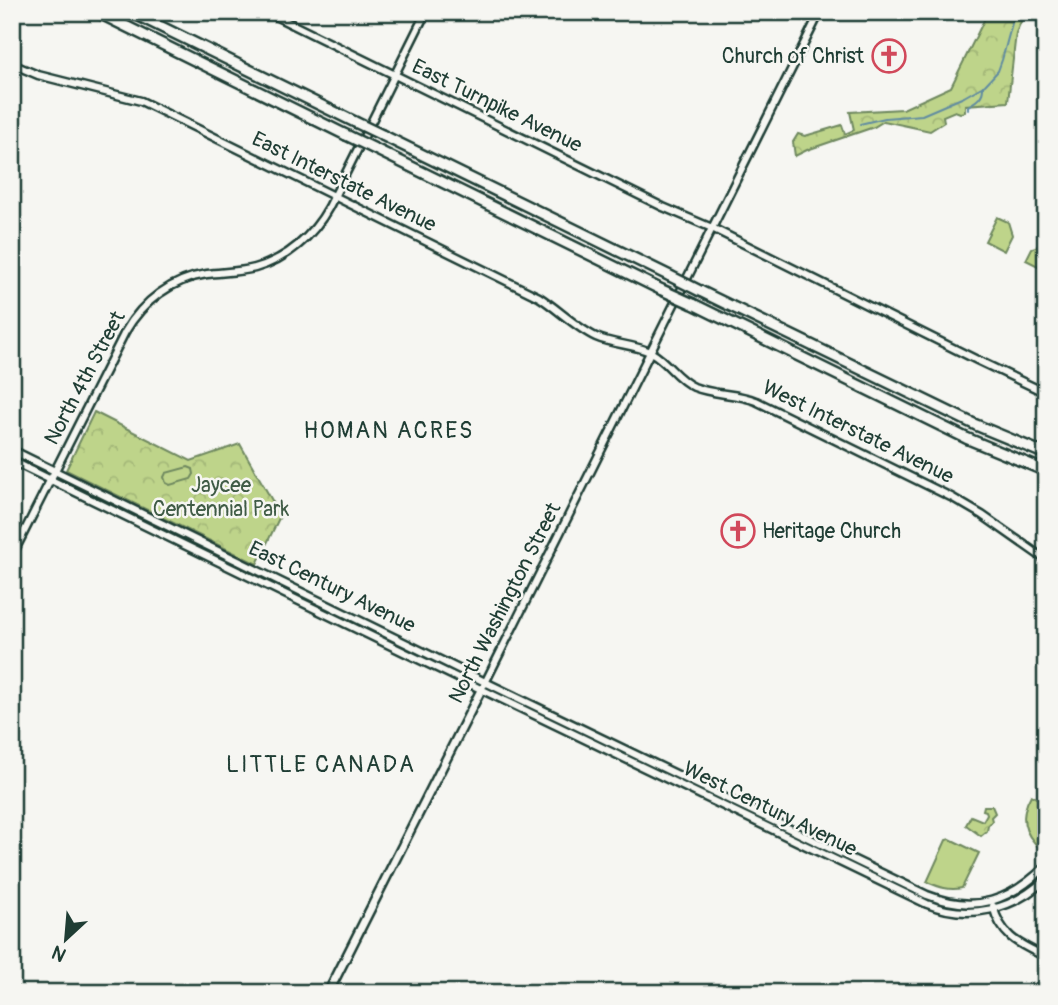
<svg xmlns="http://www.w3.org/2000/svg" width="1058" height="1005" font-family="Pangolin,sans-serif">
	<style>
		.park { fill: url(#park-crowns); stroke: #6e885f; stroke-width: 2 }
		.pitch { fill: #bed48a; stroke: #6e885f; stroke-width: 2 }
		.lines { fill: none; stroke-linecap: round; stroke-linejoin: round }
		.stream { stroke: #618ca1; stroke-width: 2 }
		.secondary-casing { stroke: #1f3d34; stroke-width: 11 }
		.primary-casing { stroke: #1f3d34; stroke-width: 12 }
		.highway-casing { stroke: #1f3d34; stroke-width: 14 }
		.secondary { stroke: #f6f6f2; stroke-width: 6 }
		.primary { stroke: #f6f6f2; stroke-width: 7 }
		.highway { stroke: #f6f6f2; stroke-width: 9 }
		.highway-bridge-casing { stroke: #1f3d34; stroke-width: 14; stroke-linecap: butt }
		.highway-bridge { stroke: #f6f6f2; stroke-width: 9 }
		.labels { text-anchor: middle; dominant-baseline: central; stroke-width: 5; stroke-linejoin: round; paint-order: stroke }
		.poi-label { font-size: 21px; fill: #1f3d34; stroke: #f6f6f2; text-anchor: end }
		.street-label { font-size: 21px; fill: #1f3d34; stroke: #f6f6f2 }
		.park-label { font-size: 21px; fill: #3f5b45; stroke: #f6f6f2 }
		.neighbourhood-label { font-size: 23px; letter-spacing: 2px; fill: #1f3d34; stroke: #f6f6f2 }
	</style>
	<defs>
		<pattern id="park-crowns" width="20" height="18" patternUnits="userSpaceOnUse" patternTransform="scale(1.75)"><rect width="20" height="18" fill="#bed48a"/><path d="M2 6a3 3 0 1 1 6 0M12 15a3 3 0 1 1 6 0" fill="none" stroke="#a3b778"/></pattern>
	</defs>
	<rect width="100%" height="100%" fill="#f6f6f2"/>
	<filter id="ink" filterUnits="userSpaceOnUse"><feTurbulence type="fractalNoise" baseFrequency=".0143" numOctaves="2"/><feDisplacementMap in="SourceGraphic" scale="14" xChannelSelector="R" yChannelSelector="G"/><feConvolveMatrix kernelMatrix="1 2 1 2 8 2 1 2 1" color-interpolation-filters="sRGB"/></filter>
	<g filter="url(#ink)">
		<!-- park -->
		<g class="park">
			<path d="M988,12H1025L1016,33L1008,102L965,105V112L960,113L955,111L943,116L944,122L930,131L884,121L874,127L807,150L795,156L793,142L798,134L805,136L842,125L845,134L854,130L850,112L903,109L951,87Z"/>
			<path d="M94,412L191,461L240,444L274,504L282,512L257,564L66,470Z"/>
			<path d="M984,806H992L995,813L991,817L992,821L988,826L987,831L981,836L966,825L971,816L983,821L987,814L986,811L983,810Z"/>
		</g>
		<!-- pitch -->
		<g class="pitch">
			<path d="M997,217L1008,222L1012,235L1004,251L985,241Z"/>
			<path d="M1045,244H1046V270L1026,260L1032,248Z"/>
			<path d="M188,467L193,469L194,474L191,479L170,485L166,483L164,477L166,473Z"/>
			<path d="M1031,795L1046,803V844L1041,849C1023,834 1019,816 1031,795Z"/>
			<path d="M950,839L979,853L962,888C949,891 939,887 927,882L946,840Z"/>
		</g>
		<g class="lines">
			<!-- stream -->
			<g class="stream">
				<path d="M968,110V106C976,101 984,97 983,86"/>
				<path d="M860,124L885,118L922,115L964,97L985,85L998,71L1002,60L1015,12"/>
			</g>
			<defs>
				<g id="secondary">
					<path d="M267,12L663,207L712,228L977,360L1046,393"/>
					<path d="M12,64L38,75L141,101L539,297C558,309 575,327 596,337C614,345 635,344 652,353C668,362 676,379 694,387C714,395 736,393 756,401L953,498L982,515L1046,560"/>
					<path d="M12,450L485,682L927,895C976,914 1010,901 1046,866"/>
					<path d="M12,461L412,656L927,904C969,921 1013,910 1046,879"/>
					<path d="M12,556L125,332C143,301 172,279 207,274C223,272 240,272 255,268C287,259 313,236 329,207L426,12"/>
					<path d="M484,685L820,12"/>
					<path d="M993,906C1001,937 1019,944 1046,957"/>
					<path d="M12,989L19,993"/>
				</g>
				<path id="primary" d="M328,993L481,690"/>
				<g id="highway">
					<path d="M97,12L346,135"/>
					<path d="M131,12L355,122"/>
					<path d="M382,135L670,276"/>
					<path d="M375,149L662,290"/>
					<path d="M700,291L976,425L1046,454"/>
					<path d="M693,304L966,438L1046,471"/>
				</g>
			</defs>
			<!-- secondary casing -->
			<use href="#secondary" class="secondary-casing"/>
			<!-- primary casing -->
			<use href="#primary" class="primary-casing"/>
			<!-- highway casing -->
			<use href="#highway" class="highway-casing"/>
			<!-- secondary -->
			<use href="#secondary" class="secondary"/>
			<!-- primary -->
			<use href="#primary" class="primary"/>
			<!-- highway -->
			<use href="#highway" class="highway"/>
			<defs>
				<g id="highway-bridge">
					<path d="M355,122L382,135"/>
					<path d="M346,135L375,149"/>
					<path d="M670,276L700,291"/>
					<path d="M662,290L693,304"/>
				</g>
			</defs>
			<!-- highway-bridge casing -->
			<use href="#highway-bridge" class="highway-bridge-casing"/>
			<!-- highway-bridge -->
			<use href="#highway-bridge" class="highway-bridge"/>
		</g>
	</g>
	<!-- icons -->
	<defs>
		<symbol id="church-ring" viewBox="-11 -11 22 22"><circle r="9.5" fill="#f6f6f2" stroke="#d1495b" stroke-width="1.5"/><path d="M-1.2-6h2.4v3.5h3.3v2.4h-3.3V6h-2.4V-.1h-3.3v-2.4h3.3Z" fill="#d1495b"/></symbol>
	</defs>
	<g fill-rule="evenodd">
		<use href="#church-ring" x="870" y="37" width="38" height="38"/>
		<use href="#church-ring" x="719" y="512" width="38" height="38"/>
	</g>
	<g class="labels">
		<!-- poi labels -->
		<g class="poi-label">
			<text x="864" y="56">Church of Christ</text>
			<text x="762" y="531" text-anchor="start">Heritage Church</text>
		</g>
		<!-- street labels -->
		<g class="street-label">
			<text transform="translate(497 106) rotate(26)">East Turnpike Avenue</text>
			<text transform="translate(344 182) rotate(26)">East Interstate Avenue</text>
			<text transform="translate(85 378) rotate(-62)">North 4th Street</text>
			<text transform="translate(858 432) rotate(26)">West Interstate Avenue</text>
			<text transform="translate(332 587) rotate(26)">East Century Avenue</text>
			<text transform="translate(505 603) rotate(-63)">North Washington Street</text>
			<text transform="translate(770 809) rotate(26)">West Century Avenue</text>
		</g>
		<!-- park labels -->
		<g class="park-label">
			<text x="221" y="485">Jaycee<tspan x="221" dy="24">Centennial Park</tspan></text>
		</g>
		<!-- neighbourhood labels -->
		<g class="neighbourhood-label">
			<text x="389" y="430">HOMAN ACRES</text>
			<text x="321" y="764">LITTLE CANADA</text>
		</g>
	</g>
	<!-- margin -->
	<rect width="1058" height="1005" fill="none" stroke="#f6f6f2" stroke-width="42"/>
	<rect x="21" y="21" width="1016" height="963" fill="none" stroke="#1f3d34" stroke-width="2.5" filter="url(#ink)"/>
	<!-- north arrow -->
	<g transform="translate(66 939) rotate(206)" stroke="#f6f6f2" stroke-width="5" paint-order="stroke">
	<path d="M0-5L12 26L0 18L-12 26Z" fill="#1f3d34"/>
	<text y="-10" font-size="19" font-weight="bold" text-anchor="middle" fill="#1f3d34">N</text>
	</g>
</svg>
